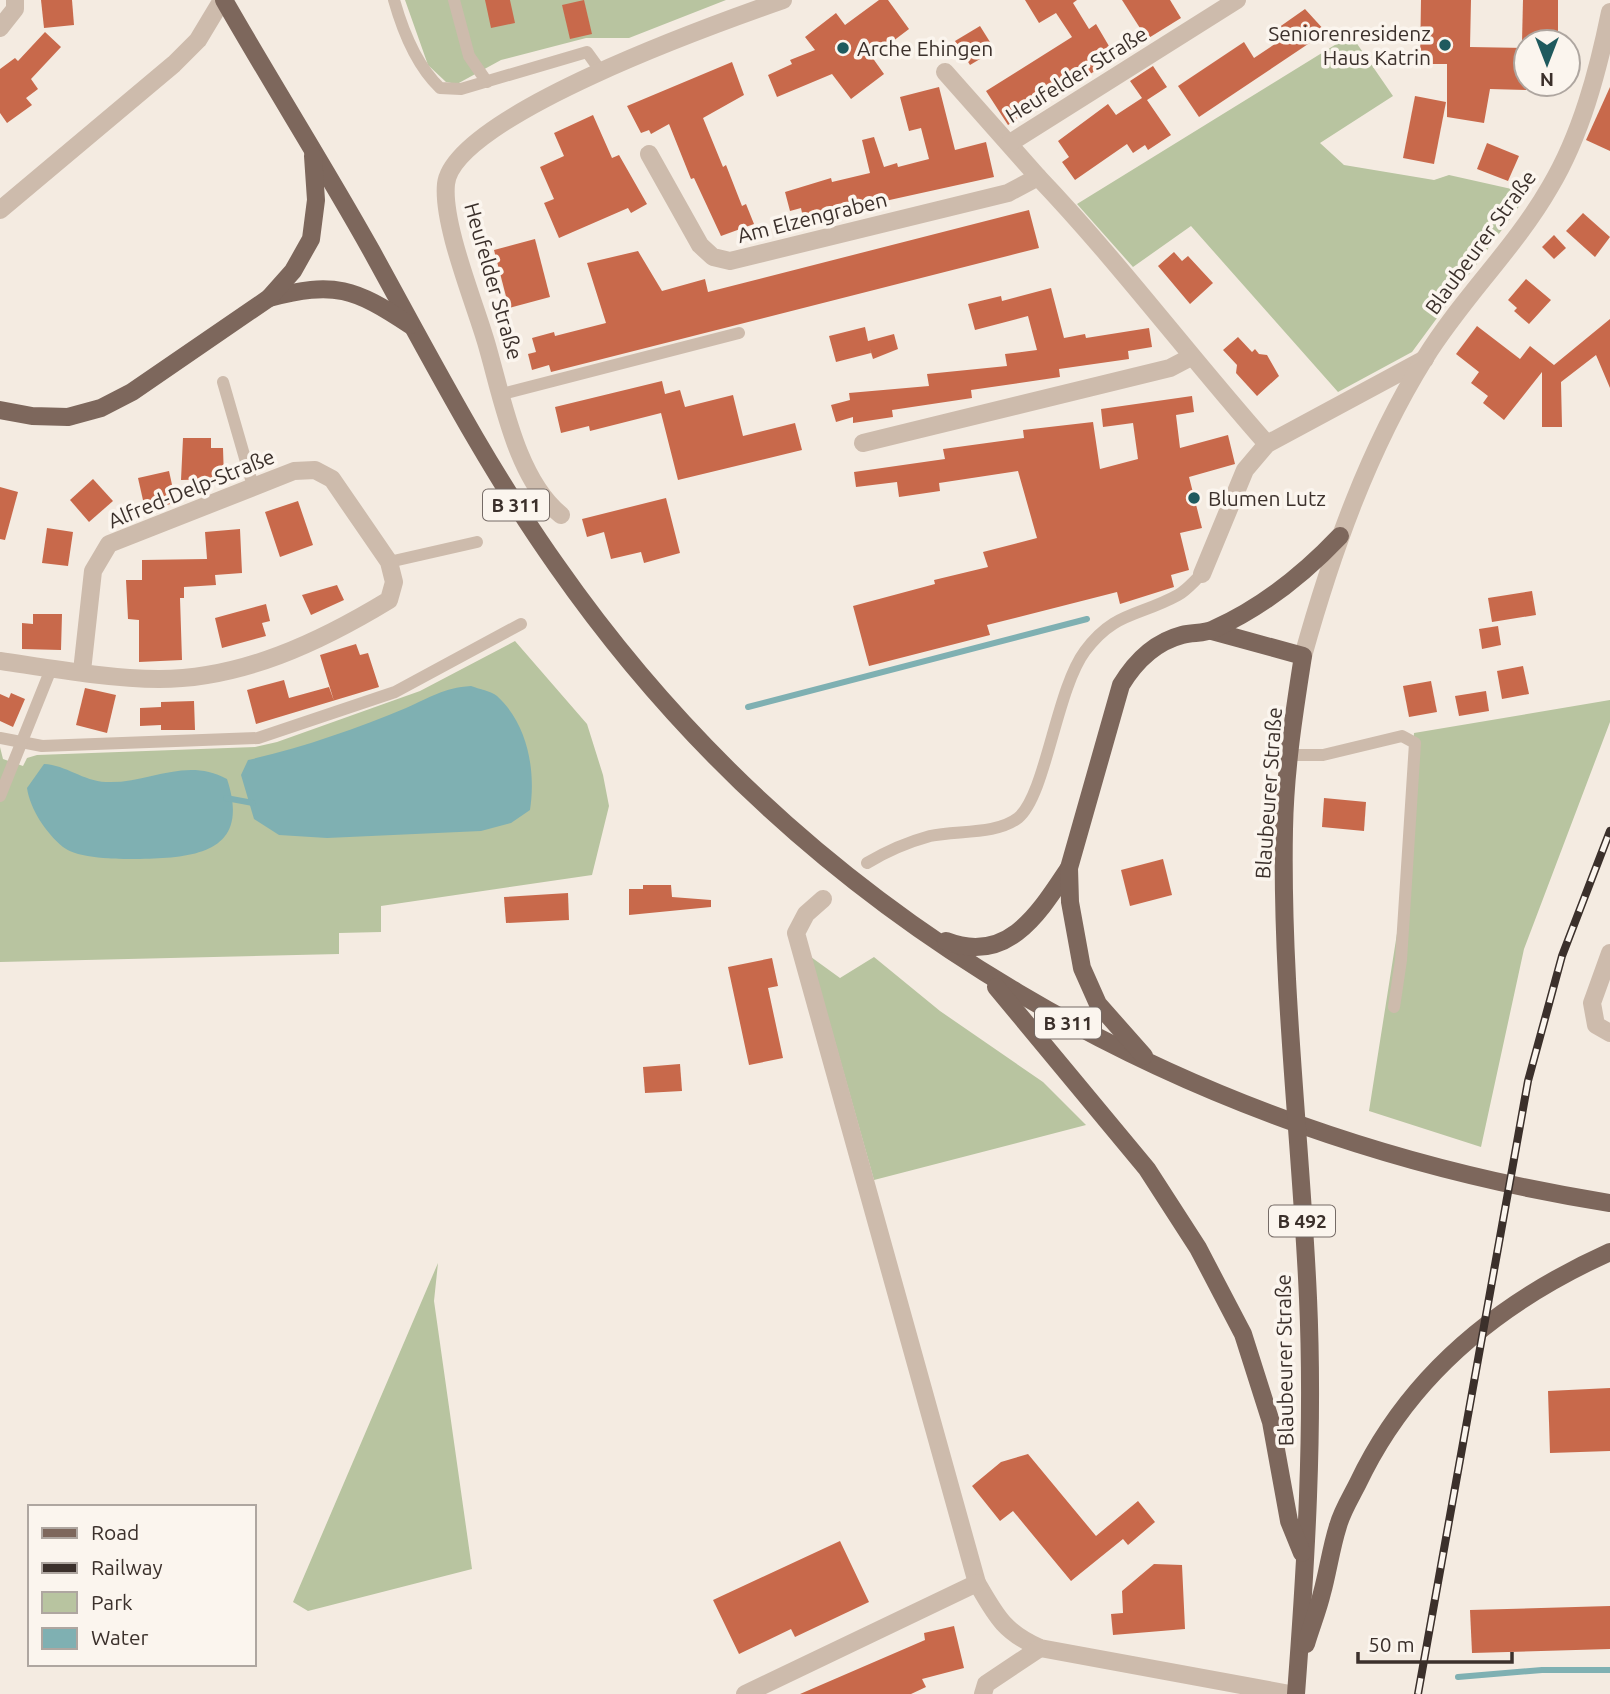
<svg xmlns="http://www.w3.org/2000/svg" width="1610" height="1694" font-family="Ubuntu,sans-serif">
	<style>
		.green { fill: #b8c4a0 }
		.water { fill: #7fb0b2 }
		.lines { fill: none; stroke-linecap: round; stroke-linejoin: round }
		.stream { stroke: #7fb0b2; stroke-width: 6 }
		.building { fill: #c8694b }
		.service { stroke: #cdbbac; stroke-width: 12 }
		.minor { stroke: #cdbbac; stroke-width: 18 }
		.tertiary { stroke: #cdbbac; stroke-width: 18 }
		.primary { stroke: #7d675c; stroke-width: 18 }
		.rail-casing { stroke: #3b302b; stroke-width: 8 }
		.rail { stroke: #fbf5ee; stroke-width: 5; stroke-dasharray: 16; stroke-linecap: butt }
		.poi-dot { fill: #1f5a5e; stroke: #fbf5ee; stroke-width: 2.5 }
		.labels { text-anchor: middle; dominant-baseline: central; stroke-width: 7; stroke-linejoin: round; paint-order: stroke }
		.shield { fill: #fbf5ee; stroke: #756b66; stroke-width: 2 }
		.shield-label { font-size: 19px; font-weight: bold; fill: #3b302b }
		.poi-label { font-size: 21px; fill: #3b302b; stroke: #fbf5ee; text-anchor: start }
		.street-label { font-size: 21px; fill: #3b302b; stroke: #fbf5ee }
	</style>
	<rect width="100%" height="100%" fill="#f4ebe1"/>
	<!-- green -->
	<g class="green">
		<path d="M405,0H726L629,38H586L501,60L457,84L446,82L428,65Z"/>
		<path d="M1351,35L1393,96L1320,143L1344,165L1434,180L1449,175L1529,193L1412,352L1338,392L1191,226L1133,267L1077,204Z"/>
		<path d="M515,641L587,724L603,775L609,806L592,875L381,906V932L339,933V954L0,962V747L3,759L23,766L27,758L37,755L255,747L277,742L420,691Z"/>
		<path d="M1610,700V722L1524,949L1481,1147L1369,1111L1404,889L1414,733Z"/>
		<path d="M811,957L840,978L874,957L940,1011L1043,1082L1086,1125L874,1180Z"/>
		<path d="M438,1263L434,1301L472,1569L308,1611L293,1602Z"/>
	</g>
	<!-- water -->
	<g class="water">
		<path d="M471,686C479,689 491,691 497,696C528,724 536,771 530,810L511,823L481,831L327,838L279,835L254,819L241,775L248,760C301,748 356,729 406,708C431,697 443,688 471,686Z"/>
		<path d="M44,764C66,765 83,781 106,782C149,784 185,756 227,779C252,854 193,858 136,859C117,859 78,859 63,847C46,833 30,809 27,788Z"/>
	</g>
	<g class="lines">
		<!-- stream -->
		<g class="stream">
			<path d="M748,707L1087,619"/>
			<path d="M226,798L253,803"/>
			<path d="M1458,1677L1542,1670H1610"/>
		</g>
	</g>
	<!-- building -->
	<g class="building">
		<path d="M41,0H72L74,25L44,28Z"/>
		<path d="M485,0H510L515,23L491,28Z"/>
		<path d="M584,0L592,34L570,39L562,5Z"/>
		<path d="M879,0H888L909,29L872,57L884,74L851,99L832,74L777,97L768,75L792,64L790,60L815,50L805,37L836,13L845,25Z"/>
		<path d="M1025,0H1077L1073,3L1089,29L1096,24L1116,58L1008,125L986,91L1072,37L1056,13L1039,23Z"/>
		<path d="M1122,0H1170L1181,18L1147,39Z"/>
		<path d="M1421,0H1471L1470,47L1526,48V90L1490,89L1484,123L1447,117V64H1420Z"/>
		<path d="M1523,0H1558V42H1522Z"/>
		<path d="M1305,9L1326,32L1199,117L1178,86L1244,42L1254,58L1284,38L1278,28Z"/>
		<path d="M980,26L995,50L970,65L955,41Z"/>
		<path d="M45,32L61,47L31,79L38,89L26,98L32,105L7,123L0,113V69L15,58L18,61Z"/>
		<path d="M732,62L744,95L703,118L723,167L726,165L742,206L746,204L754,224L721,236L694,178L691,179L669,124L651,134L649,130L641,133L627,106Z"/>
		<path d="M1153,66L1167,87L1147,100L1171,135L1148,150L1145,145L1133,153L1127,144L1075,180L1062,162L1069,157L1058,141L1108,104L1116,115L1142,98L1130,81Z"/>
		<path d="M939,87L955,150L986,142L994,177L826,214L803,218L801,208L790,211L785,192L831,178L832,182L870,173L862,140L874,137L884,167L897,163L898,167L929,159L921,128L909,131L900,97Z"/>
		<path d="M1610,87V151L1586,140Z"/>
		<path d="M1415,96L1446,102L1434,164L1403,158Z"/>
		<path d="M593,115L612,158L619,155L647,204L631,213L628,208L559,238L544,203L554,199L540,167L564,156L554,133Z"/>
		<path d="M1487,143L1519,156L1508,181L1477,169Z"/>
		<path d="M1029,210L1039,248L551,372L549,365L532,370L528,354L536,352L532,338L554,332L555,336L606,323L587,263L638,251L662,291L705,279L708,292Z"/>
		<path d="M1583,213L1610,237L1595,257L1566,231Z"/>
		<path d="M1554,235L1566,248L1554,259L1542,247Z"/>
		<path d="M535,239L550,297L509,308L494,250Z"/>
		<path d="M1174,252L1182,261L1188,256L1213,283L1190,304L1158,266Z"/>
		<path d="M1526,279L1551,300L1529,324L1514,311L1517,308L1508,300Z"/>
		<path d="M1051,288L1064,338L1085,334L1086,338L1149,328L1152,347L1128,351L1129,359L1059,369L1060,377L971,390L972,398L892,410L893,417L853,423V417L836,422L831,405L850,400L849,393L929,386L927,374L1007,366L1005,354L1037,350L1028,316L975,330L968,304L1001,296L1002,301Z"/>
		<path d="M1610,319V388L1596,355L1561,382L1562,427H1542V372L1504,420L1483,403L1488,396L1471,383L1479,372L1456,354L1477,326L1520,359L1530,346L1554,365Z"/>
		<path d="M865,327L868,341L894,334L898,349L873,359L870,349L871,353L836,362L829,336Z"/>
		<path d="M1238,337L1252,352L1255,349L1259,354L1267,355L1279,376L1257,396L1236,373L1237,365L1223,350Z"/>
		<path d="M662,381L665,394L680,390L685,407L733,395L743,436L795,423L802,450L678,480L661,413L590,431L589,426L561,433L555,407Z"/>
		<path d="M1192,396L1194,412L1176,415L1180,448L1228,435L1235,464L1189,477L1202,528L1180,533L1189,570L1171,575L1174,587L1120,604L1117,592L987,625L990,635L869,666L853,606L935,584L934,580L988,567L983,552L1037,538L1018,471L939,483L940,491L899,497L897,482L856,487L854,472L945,459L943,449L1024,438L1023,430L1093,422L1100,469L1138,459L1133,423L1103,427L1101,409Z"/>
		<path d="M183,438H211V448H223L224,479L181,480Z"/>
		<path d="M169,471L176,503L145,509L138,478Z"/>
		<path d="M93,479L113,501L89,522L70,500Z"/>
		<path d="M0,487L18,492L5,540L0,539Z"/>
		<path d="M666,498L680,553L644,563L641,552L611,559L604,532L587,537L582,519Z"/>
		<path d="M298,501L313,545L280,557L265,512Z"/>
		<path d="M47,528L73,532L68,566L42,563Z"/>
		<path d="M240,529L242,573L215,575L216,585L184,587V598H180L182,660L139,662V620L128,619L126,580H142V560L207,559L205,532Z"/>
		<path d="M337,585L344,600L311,615L302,595Z"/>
		<path d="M1532,591L1536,615L1492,622L1488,598Z"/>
		<path d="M266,604L270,621L262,623L266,636L222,648L215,618Z"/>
		<path d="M33,614H62L61,650L22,649V623L33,624Z"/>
		<path d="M1498,626L1501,645L1482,649L1479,629Z"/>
		<path d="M356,644L360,655L368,653L379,687L256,724L247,690L284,680L289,698L329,687L334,701L320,655Z"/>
		<path d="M1523,666L1529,694L1502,699L1497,671Z"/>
		<path d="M1431,681L1437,712L1409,717L1403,686Z"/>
		<path d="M85,688L116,695L107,733L76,725Z"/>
		<path d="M1486,691L1489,711L1459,716L1455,696Z"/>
		<path d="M11,693L25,699L13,727L0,721V694L9,698Z"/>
		<path d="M194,701L195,730H161V725L140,726V708L161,707V702Z"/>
		<path d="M1324,798L1366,802L1364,831L1322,827Z"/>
		<path d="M1163,859L1172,895L1130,906L1121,870Z"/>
		<path d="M643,885H671L672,897L711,900V907L629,915V889H643Z"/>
		<path d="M568,893L569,920L506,923L504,897Z"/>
		<path d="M772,958L778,986L768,988L783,1058L749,1065L728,967Z"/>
		<path d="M680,1064L682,1091L645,1093L643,1067Z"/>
		<path d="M1610,1388V1451L1550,1453L1548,1391Z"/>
		<path d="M1028,1454L1096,1536L1138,1501L1155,1522L1128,1545L1123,1539L1071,1581L1013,1511L1000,1521L972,1486L1001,1462Z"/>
		<path d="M840,1541L869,1602L795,1637L791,1629L739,1654L713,1600Z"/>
		<path d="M1154,1564L1182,1565L1185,1629L1113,1635L1111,1614L1123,1613L1122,1591Z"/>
		<path d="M1610,1606V1649L1472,1653L1470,1610Z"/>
		<path d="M954,1626L964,1668L922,1679L926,1687L911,1694H800L925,1640L924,1633Z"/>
	</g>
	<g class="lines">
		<!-- service -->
		<g class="service">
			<path d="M394,0C403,32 416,65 440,88L461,89L587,52L600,70"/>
			<path d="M454,0L469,56L487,82"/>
			<path d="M223,382L253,486"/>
			<path d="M502,394L739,333"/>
			<path d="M389,562L477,542"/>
			<path d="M0,738L42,746L258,738L395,692L521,624"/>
			<path d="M1289,755H1323L1402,736L1415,743L1401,960L1394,1007"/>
			<path d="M0,796L51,669"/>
			<path d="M867,863C887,851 908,842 930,836C956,830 996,835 1018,818C1046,795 1056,690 1085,651C1115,611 1138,617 1178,595C1187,590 1194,581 1202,574"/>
		</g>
		<!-- minor -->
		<g class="minor">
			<path d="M0,28L15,9V0"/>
			<path d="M945,72L1038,177"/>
			<path d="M1010,143L1237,0"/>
			<path d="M649,154L700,245L713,257L730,261L1008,193L1038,177C1119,262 1189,356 1267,444"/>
			<path d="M863,443L1170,368L1191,357"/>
			<path d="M561,515C516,479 502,396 486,342C474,301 442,224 446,184C453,116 720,22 783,0"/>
			<path d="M1202,574L1245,470L1267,444L1425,359"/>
			<path d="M0,661C48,668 111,679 159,679C242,679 320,642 389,600L394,582L389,562L332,479L315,470L294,471L109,544L93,571L82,671"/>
			<path d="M823,899L806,914L796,933L977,1583C996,1616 1004,1632 1040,1648L1290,1694"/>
			<path d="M1610,953L1592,1003L1596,1025L1610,1033"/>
			<path d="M745,1694L977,1583"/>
			<path d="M983,1694L986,1684L1040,1648"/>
		</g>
		<!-- tertiary -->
		<g class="tertiary">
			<path d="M0,210L174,64L198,40L222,0"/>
			<path d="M1303,656C1332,552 1368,450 1425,358C1462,298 1515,248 1550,187C1581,135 1598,71 1610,12"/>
		</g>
		<!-- primary -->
		<g class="primary">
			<path d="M224,0C272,84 324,166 371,250C430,357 486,466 557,566C805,921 1186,1136 1610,1203"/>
			<path d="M269,298C335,281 354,288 410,325"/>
			<path d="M0,410L32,416L68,417L101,408L132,392L269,298L293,271L311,239L316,200L313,156"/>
			<path d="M1212,631L1303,656C1294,713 1285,771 1284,829C1281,986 1301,1141 1308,1298C1314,1430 1306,1563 1296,1694"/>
			<path d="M946,941C1008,965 1039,913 1069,868"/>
			<path d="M996,987L1147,1169L1198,1248L1243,1334L1271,1422L1289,1521L1302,1553"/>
			<path d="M1144,1056L1098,1004L1082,968L1070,902L1069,868L1121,685C1135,662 1155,642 1182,635C1193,632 1204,634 1214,629C1263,607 1303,575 1340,536"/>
			<path d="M1306,1644C1311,1627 1318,1610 1322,1593C1328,1571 1331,1548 1338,1526C1342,1511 1351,1497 1358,1483C1410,1373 1501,1301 1610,1252"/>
		</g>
		<defs>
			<path id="rail" d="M1418,1694L1528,1081L1562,956L1610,831"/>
		</defs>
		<!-- rail casing -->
		<use href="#rail" class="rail-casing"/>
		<!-- rail -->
		<use href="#rail" class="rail"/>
	</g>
	<!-- markers -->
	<g class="poi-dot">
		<circle cx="1445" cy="45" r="7"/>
		<circle cx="843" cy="48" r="7"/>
		<circle cx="1194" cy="498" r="7"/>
	</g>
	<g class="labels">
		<!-- shield labels -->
		<g class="shield">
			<rect x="483" y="489.5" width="66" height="31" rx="5"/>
			<rect x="1035" y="1007.5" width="66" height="31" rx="5"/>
			<rect x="1269" y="1205.5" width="66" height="31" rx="5"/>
		</g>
		<g class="shield-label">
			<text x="516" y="505">B 311</text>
			<text x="1068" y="1023">B 311</text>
			<text x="1302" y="1221">B 492</text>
		</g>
		<!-- poi labels -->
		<g class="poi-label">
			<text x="1431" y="33" text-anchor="end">Seniorenresidenz<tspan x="1431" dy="24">Haus Katrin</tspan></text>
			<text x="857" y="48">Arche Ehingen</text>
			<text x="1208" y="498">Blumen Lutz</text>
		</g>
		<!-- street labels -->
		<g class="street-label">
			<text transform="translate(1076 74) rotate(-32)">Heufelder Straße</text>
			<text transform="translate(812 217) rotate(-14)">Am Elzengraben</text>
			<text transform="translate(1480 242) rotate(-54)">Blaubeurer Straße</text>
			<text transform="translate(494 281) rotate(74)">Heufelder Straße</text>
			<text transform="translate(191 488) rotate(-22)">Alfred-Delp-Straße</text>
			<text transform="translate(1268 793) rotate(-86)">Blaubeurer Straße</text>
			<text transform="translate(1284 1360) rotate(-91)">Blaubeurer Straße</text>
		</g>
	</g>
	<!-- legend -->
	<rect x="28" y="1505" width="228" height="161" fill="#fbf5ee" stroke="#aea6a0" stroke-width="2"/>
	<rect x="42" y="1528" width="35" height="10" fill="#7d675c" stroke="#aea6a0" stroke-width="2"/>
	<text x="91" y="1540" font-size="21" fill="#3b302b">Road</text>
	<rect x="42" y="1563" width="35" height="10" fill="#3b302b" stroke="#aea6a0" stroke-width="2"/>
	<text x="91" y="1575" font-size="21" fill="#3b302b">Railway</text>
	<rect x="42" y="1592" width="35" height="21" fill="#b8c4a0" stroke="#aea6a0" stroke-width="2"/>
	<text x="91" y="1610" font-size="21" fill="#3b302b">Park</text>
	<rect x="42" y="1628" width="35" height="21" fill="#7fb0b2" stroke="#aea6a0" stroke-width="2"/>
	<text x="91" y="1645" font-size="21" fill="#3b302b">Water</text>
	<!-- north arrow -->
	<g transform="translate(1547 63) rotate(180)"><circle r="33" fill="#fbf5ee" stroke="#aea6a0" stroke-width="2"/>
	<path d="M0-5L12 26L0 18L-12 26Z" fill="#1f5a5e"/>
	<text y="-10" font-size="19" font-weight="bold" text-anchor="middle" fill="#3b302b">N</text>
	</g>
	<!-- scale -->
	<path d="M1358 1652v10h154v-10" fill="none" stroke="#3b302b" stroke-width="3.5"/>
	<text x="1368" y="1652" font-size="21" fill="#3b302b" stroke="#fbf5ee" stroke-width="5" paint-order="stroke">50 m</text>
</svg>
